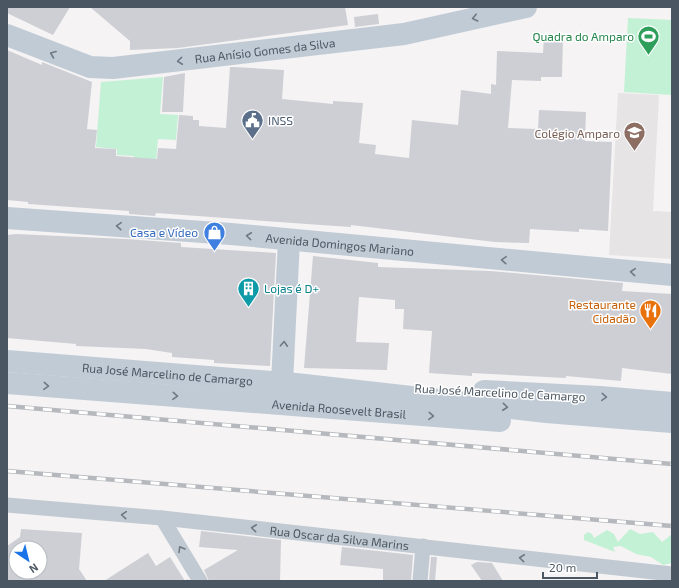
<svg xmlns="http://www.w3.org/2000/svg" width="679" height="588" font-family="'Exo 2',sans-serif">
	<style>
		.education { fill: #e6e4e5 }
		.green { fill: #c3f1d5 }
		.building { fill: #cdcfd5; fill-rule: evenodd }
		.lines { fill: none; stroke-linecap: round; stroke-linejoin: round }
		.street { stroke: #c1cad2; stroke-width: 15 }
		.secondary { stroke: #c1cbd6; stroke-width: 22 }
		.rail-casing { stroke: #b5b8bd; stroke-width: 4.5 }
		.rail { stroke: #fff; stroke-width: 3; stroke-dasharray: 9; stroke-linecap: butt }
		.oneway { stroke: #6e7984 }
		.oneway2 { stroke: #6e7983 }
		.labels { text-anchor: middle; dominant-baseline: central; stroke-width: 3; stroke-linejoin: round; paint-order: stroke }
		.leisure-label { font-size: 12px; fill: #27864d; stroke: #fff; text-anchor: end }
		.street-label { font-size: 12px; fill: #4a5661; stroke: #fff }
		.service-label { font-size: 12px; fill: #4e5e75; stroke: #fff; text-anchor: start }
		.education-label { font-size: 12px; fill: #785e54; stroke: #fff; text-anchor: end }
		.shop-label { font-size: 12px; fill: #366cbe; stroke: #fff; text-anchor: end }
		.culture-label { font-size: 12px; fill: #0d838f; stroke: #fff; text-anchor: start }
		.food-label { font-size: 12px; fill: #c56008; stroke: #fff; text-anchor: end }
	</style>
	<rect width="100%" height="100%" fill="#f5f3f3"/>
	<!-- education -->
	<path class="education" d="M618,93L659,95L653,211L672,212V259L609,255Z"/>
	<!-- green -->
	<g class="green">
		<path d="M628,18L672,20V95L624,92Z"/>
		<path d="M163,77L160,114L178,115L176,140L158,139L156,161H134V156L117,155V149L96,147L101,82Z"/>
		<path d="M630,529L640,534L653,532L662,542L672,534V563L663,565L651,557L636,554L621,546L613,547L615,552L584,540V535L588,532L592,534L594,538L607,530L614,534L618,542Z"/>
	</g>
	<!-- building -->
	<g class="building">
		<path d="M7,7H70L53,35L7,13Z"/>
		<path d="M90,7H345L348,25L178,48L130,50V41Z"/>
		<path d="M378,14L379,24L355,27L354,17Z"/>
		<path d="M544,37L563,38L562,77H541V81L512,80L508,128L538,129L539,110L586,112L585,141L612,142L608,231L579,229V232L530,229L529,243L495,242L351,225V227L321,225L156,213L155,216L129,214V211L28,204V202L7,200V50L42,65V62L92,82L87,129L97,130L95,148L116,149V156L157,159L158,148L176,149L179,115L193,116V120H199V126L226,128L230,67H233L284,70L282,99L333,104V101L363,103L359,143L376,145L375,154L409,158L412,120L458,125L461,90L491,94V84L496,85L497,51L543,53Z"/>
		<path d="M185,73L183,112H162L164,77Z"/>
		<path d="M16,234L126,239L181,243V247L276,253L270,366L214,363V360L172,357V353L146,349L76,346V344L7,338V235Z"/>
		<path d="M313,256L378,263V267L490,271L623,283L622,291L672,294V374L622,368L621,381L566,376V378L472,373V376L429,373L432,331L403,329L404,309H395V300L359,297L356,342L389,343L387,370L304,368Z"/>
		<path d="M21,529L82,533L79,569L87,581H7V546L20,537ZM16,548H40V572H16Z"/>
		<path d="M201,531L281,540L280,581H209L204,570L238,550L199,547Z"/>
		<path d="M342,547L413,555L411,581H383V569L340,565Z"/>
		<path d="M148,553L156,566L170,557L185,581L188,579L189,581H104Z"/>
		<path d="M431,557H437L435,581H429Z"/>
		<path d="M477,562L492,563L503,581H482L471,565Z"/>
	</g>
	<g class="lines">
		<!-- street -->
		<g class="street">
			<path id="s1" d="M7,505L162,518L672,574"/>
			<path d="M162,518L200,581"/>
			<path d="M420,581L423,546"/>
		</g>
		<!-- secondary -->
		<g class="secondary">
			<path id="s2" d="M7,35L90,67L113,68L404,34L526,7"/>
			<path id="s3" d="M7,218L231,234L672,275"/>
			<path id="s4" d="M7,361L296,384L546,412L672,422"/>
			<path id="s5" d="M7,383L500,421"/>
			<path d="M282,383L289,240"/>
			<path d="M484,391L600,397L672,403"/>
		</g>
		<defs>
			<g id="rail">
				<path d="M7,406L672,464"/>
				<path d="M7,471L672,526"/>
			</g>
		</defs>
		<!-- rail casing -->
		<use href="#rail" class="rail-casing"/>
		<!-- rail -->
		<use href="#rail" class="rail"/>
	</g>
	<!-- one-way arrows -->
	<defs><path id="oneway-chevron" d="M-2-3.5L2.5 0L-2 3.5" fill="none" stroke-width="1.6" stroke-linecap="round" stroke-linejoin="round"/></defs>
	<g class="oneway">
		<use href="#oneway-chevron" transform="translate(475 18) rotate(167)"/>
		<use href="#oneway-chevron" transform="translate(53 54) rotate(-158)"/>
		<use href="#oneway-chevron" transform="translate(180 61) rotate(174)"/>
		<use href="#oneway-chevron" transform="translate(119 226) rotate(-176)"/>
		<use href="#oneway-chevron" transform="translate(249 236) rotate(-174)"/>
		<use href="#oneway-chevron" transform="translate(504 260) rotate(-176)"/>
		<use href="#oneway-chevron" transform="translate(633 272) rotate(-175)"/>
		<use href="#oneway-chevron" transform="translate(284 344) rotate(-87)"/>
		<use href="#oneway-chevron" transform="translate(46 386) rotate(4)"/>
		<use href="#oneway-chevron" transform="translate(175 396) rotate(4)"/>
		<use href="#oneway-chevron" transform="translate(604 397) rotate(4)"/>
		<use href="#oneway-chevron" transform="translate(505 407) rotate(6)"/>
		<use href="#oneway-chevron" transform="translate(431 416) rotate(4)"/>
	</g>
	<g class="oneway2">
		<use href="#oneway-chevron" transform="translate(124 515) rotate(-175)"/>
		<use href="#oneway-chevron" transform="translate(254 528) rotate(-174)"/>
		<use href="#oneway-chevron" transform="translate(181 549) rotate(-121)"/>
		<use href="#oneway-chevron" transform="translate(522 558) rotate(-174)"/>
	</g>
	<!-- icons -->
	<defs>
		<symbol id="stadium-pin" viewBox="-11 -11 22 30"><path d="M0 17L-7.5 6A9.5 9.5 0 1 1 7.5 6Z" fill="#2e9e5b" stroke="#fff"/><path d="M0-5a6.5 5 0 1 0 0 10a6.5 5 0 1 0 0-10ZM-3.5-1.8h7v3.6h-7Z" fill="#fff"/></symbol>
		<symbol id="civic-pin" viewBox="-11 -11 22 30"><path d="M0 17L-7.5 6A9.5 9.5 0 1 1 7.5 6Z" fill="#5c6f8a" stroke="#fff"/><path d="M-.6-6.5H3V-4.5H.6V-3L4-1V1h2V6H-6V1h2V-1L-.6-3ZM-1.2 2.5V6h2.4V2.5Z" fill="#fff"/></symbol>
		<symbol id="school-pin" viewBox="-11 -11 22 30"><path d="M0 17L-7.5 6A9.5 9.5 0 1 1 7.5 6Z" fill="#8d6e63" stroke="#fff"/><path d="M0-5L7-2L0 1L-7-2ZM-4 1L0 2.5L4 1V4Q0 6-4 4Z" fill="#fff"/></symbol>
		<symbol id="shop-pin" viewBox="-11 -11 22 30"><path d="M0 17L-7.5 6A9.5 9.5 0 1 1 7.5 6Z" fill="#3f7fe0" stroke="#fff"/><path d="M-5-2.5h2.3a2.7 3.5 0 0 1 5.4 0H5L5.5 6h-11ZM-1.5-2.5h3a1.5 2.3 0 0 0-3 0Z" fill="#fff"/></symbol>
		<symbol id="building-pin" viewBox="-11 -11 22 30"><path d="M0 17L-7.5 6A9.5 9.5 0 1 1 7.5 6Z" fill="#0f9aa8" stroke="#fff"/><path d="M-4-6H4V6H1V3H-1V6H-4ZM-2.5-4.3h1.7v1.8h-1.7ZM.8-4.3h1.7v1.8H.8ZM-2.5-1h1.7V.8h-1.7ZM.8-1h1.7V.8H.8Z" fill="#fff"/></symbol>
		<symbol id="restaurant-pin" viewBox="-11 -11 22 30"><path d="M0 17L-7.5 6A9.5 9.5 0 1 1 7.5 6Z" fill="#e8710a" stroke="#fff"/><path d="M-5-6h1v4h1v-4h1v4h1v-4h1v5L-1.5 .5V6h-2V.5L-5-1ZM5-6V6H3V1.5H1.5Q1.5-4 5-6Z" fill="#fff"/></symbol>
	</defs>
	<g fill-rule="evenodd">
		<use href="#stadium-pin" x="636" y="24" width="25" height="34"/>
		<use href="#civic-pin" x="240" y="108" width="25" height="34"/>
		<use href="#school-pin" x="622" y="120" width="25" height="34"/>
		<use href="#shop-pin" x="202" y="220" width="25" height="34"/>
		<use href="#building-pin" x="236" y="276" width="25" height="34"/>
		<use href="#restaurant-pin" x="638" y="298" width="25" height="34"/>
	</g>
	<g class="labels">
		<!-- leisure labels -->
		<g class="leisure-label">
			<text x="634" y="36">Quadra do Amparo</text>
		</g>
		<!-- street labels -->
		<g class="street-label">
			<text stroke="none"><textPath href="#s2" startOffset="265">Rua Anísio Gomes da Silva</textPath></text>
			<text stroke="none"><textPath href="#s3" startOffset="334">Avenida Domingos Mariano</textPath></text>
			<text stroke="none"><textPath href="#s4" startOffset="161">Rua José Marcelino de Camargo</textPath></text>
			<text transform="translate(500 392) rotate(3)">Rua José Marcelino de Camargo</text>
			<text stroke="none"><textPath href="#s5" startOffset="333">Avenida Roosevelt Brasil</textPath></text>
			<text stroke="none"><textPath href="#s1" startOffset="334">Rua Oscar da Silva Marins</textPath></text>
		</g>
		<!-- service labels -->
		<g class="service-label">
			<text x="268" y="120">INSS</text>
		</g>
		<!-- education labels -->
		<g class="education-label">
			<text x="620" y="133">Colégio Amparo</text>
		</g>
		<!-- shop labels -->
		<g class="shop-label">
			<text x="198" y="232">Casa e Vídeo</text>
		</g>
		<!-- culture labels -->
		<g class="culture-label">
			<text x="264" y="288">Lojas é D+</text>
		</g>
		<!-- food labels -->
		<g class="food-label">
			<text x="636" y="304">Restaurante<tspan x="636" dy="14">Cidadão</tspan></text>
		</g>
	</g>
	<!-- border -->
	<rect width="679" height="588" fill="none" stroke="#4a5661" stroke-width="16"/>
	<!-- north arrow -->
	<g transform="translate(28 560) rotate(145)"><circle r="19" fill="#ffffff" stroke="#b7bbc0"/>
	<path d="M0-3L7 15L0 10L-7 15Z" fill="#1a73e8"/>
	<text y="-6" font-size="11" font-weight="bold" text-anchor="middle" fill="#4a5661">N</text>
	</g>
	<!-- scale -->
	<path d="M543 572v6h54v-6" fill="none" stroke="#4a5661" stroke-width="2"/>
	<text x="549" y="572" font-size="12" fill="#4a5661" stroke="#ffffff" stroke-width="3" paint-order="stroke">20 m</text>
</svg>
